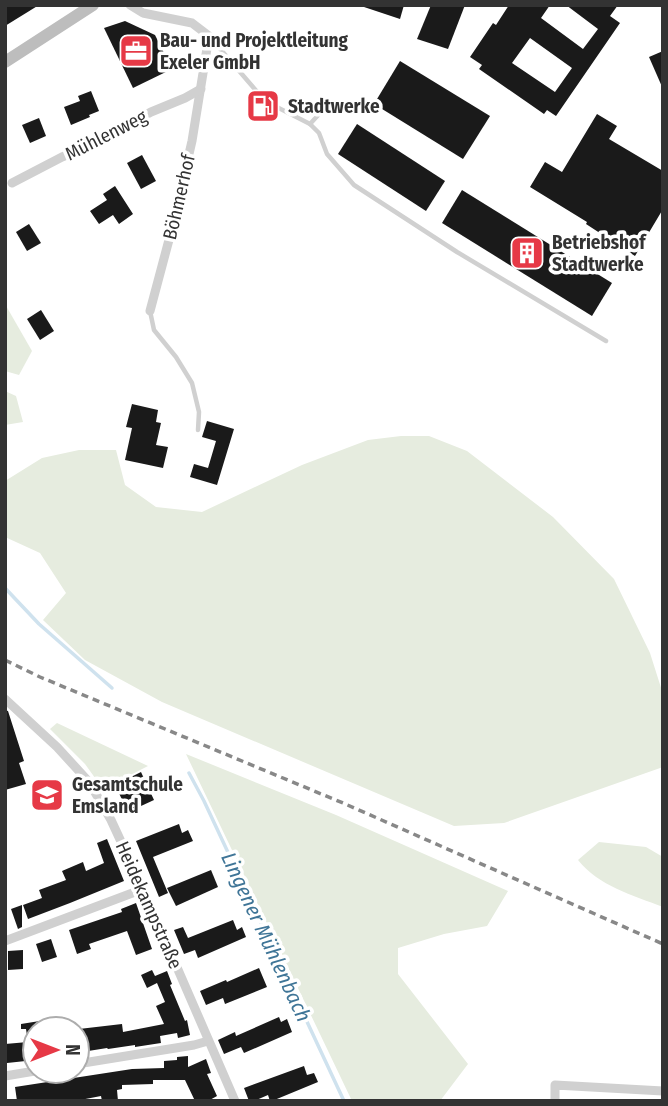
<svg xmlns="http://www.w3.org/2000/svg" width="668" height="1106" font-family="'Fira Sans Condensed',sans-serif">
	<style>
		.green { fill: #e6ecdf }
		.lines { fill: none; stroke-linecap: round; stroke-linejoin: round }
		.stream { stroke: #cfe2ee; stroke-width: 3.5 }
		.building { fill: #1a1a1a; fill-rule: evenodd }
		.service { stroke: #d0d0d0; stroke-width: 4.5 }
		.minor { stroke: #d0d0d0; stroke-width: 9 }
		.secondary { stroke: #bdbdbd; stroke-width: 12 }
		.rail { stroke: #888; stroke-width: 3.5; stroke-dasharray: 7 5; stroke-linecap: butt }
		.labels { text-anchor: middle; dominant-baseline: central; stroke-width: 7; stroke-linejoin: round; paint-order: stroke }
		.poi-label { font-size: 19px; font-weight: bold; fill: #333; stroke: #fff; text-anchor: start }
		.street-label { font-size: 19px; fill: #333; stroke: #fff }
		.water-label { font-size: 21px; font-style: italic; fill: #3f7597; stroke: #fff }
	</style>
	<rect width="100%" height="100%" fill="#fff"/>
	<!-- green -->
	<g class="green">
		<path d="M5,304L32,351L19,375L5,371Z"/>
		<path d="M5,391L16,396L23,422L5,425Z"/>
		<path d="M401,436H429L467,451L553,517L614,579L650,653L663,694V767L504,823L454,826L162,702L85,660L43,620L66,593L40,553L5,537V481L42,458L79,450H116L125,485L156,507L202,512L302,465L368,440Z"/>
		<path d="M57,723L148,766L103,789L85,764L50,729Z"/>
		<path d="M186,754L336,815L508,891L487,926L444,934L398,948V974L468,1064L440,1101H352Z"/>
		<path d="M599,842L646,847L663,857V907C632,895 599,886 578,860Z"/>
	</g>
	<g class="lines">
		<!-- stream -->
		<g class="stream">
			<path d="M5,588L39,624L112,688"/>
			<path d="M189,773L204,801L344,1101"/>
		</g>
	</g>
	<!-- building -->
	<g class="building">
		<path d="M5,5H39L5,26Z"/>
		<path d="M364,5H404L400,19L364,7Z"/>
		<path d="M431,5H465L448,49L417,39Z"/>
		<path d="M509,5H550L541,18L583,49L598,29L566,5H618L610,16L620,23L556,116L547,110L544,114L479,69L482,65L470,57L493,23L496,25ZM530,38L572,68L555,92L512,63Z"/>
		<path d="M125,21L155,35L172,69L133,88L104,28Z"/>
		<path d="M663,51V89L649,57Z"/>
		<path d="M400,61L490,116L463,159L374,104Z"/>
		<path d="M91,91L99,111L89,115L90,117L71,125L64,107L80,101L78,96Z"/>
		<path d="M597,114L617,126L609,139L663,171V209L635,256L586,224L587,222L530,187L545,162L562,172Z"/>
		<path d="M39,118L46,136L30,143L22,125Z"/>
		<path d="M357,124L445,181L426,211L338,154Z"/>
		<path d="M142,155L156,181L141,189L127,163Z"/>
		<path d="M115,186L133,214L119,224L113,215L99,224L90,211L107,200L103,194Z"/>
		<path d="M462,190L612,283L592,316L442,223Z"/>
		<path d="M29,224L41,243L27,251L16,232Z"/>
		<path d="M41,310L54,331L40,340L27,319Z"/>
		<path d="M132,404L158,410L156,422L161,423L156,445L168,447L163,468L125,460L132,428L126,427Z"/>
		<path d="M207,421L234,429L217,485L190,477L194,464L208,468L216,441L202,437Z"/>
		<path d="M5,710L8,711L24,761L19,763L26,784L5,790Z"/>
		<path d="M141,772L154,800L128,812L115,785Z"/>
		<path d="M179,824L182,833L188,830L193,841L153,857L168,893L159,897L136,841Z"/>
		<path d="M107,839L124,881L70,903L28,919L23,905L42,898L39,890L66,880L62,871L83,862L86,871L104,863L97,843Z"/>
		<path d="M211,870L218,887L176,906L167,888Z"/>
		<path d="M136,903L152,949L136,955L127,931L89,944L91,949L77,954L69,930L122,912L121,909Z"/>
		<path d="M22,905V927L18,929L11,909Z"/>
		<path d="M233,920L237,930L242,927L246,937L198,958L195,950L184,954L174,930L183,927L188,938Z"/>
		<path d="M51,939L57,957L42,962L36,944Z"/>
		<path d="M23,950V969L8,970V951Z"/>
		<path d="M259,968L267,987L225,1004L223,998L206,1005L200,991L226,980L227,982Z"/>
		<path d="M152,970L155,976L167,971L172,984L170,985L185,1021L187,1020L190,1035L178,1038L177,1033L160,1036L161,1043L135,1047V1045L108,1049L107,1048L82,1052L79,1029L122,1024L123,1032L164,1024L156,1006L165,1002L157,983L147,988L141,975Z"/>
		<path d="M279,1017L281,1022L287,1019L292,1032L244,1053L241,1047L224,1054L218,1040L235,1032L236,1036Z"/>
		<path d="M46,1020L48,1029H35V1060L7,1063L5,1044L28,1042L26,1029H21V1024Z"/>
		<path d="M188,1056V1067L206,1059L211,1073L207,1074L217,1096L208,1101H195L185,1080H153V1084L122,1085V1089L117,1090L118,1101H102L101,1096L75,1101L74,1099L60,1101H17L15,1087L132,1069L164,1068V1061L177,1060V1057Z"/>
		<path d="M304,1066L307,1075L314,1073L318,1082L272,1101H270L268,1095L254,1101H249L244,1088Z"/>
	</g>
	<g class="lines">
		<!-- service -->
		<g class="service">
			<path d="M209,36L265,101L310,124L319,133L327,154L354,185L457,252L606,341"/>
			<path d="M310,124L321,112"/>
			<path d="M150,311L154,330L176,357L192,383L199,412L198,430"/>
		</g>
		<!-- minor -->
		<g class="minor">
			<path d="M130,5L143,13L192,23L209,36L192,141L170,236L150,311"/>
			<path d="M12,183L62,157L87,147L151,112L185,98L201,89"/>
			<path d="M5,699L57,747L89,782L111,820L143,889L235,1101"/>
			<path d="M5,941L143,889"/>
			<path d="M77,1064L194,1045L208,1041"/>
			<path d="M5,1076L35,1071"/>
			<path d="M555,1101V1085L663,1091"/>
		</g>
		<!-- secondary -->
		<path class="secondary" d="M5,62L93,5"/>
		<!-- rail -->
		<path class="rail" d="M5,660L40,677L343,803L663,944"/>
	</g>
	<!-- icons -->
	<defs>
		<symbol id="office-square" viewBox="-11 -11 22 22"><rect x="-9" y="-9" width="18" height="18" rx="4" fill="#e63946" stroke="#fff"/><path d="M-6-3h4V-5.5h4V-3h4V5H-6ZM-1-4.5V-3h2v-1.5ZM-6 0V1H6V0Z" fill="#fff"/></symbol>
		<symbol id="fuel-square" viewBox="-11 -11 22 22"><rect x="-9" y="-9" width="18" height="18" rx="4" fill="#e63946" stroke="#fff"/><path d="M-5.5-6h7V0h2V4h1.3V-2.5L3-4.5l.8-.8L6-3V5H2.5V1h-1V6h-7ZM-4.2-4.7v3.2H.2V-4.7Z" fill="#fff"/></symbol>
		<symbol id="building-square" viewBox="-11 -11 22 22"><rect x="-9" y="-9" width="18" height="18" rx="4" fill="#e63946" stroke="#fff"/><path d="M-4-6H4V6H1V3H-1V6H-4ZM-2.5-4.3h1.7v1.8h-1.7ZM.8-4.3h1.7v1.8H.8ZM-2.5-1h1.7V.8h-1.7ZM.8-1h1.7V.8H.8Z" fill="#fff"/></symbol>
		<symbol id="school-square" viewBox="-11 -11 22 22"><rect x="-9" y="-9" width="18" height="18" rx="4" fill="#e63946" stroke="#fff"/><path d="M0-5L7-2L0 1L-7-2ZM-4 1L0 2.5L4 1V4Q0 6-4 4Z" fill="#fff"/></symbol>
	</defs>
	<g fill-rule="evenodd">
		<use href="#office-square" x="117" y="32" width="38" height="38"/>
		<use href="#fuel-square" x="244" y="87" width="38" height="38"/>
		<use href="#building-square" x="508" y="234" width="38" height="38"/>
		<use href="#school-square" x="28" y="776" width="38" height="38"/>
	</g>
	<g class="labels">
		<!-- poi labels -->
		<g class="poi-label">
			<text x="160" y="40">Bau- und Projektleitung<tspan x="160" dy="22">Exeler GmbH</tspan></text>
			<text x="288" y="106">Stadtwerke</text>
			<text x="552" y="242">Betriebshof<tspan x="552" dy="22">Stadtwerke</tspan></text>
			<text x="72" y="784">Gesamtschule<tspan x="72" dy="22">Emsland</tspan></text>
		</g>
		<!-- street labels -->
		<g class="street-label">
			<text transform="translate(106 135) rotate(-27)">Mühlenweg</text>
			<text transform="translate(179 197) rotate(-77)">Böhmerhof</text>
			<text transform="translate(149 905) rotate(66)">Heidekampstraße</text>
		</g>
		<!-- water labels -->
		<g class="water-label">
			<text transform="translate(266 937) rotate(65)">Lingener Mühlenbach</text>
		</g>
	</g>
	<!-- border -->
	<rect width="668" height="1106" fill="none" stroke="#333333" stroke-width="14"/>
	<!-- north arrow -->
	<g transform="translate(56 1050) rotate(90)"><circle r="33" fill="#ffffff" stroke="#adadad" stroke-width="2"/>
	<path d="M0-5L12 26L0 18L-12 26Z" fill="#e63946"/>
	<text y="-10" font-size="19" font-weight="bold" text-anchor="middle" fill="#333333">N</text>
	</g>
</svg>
